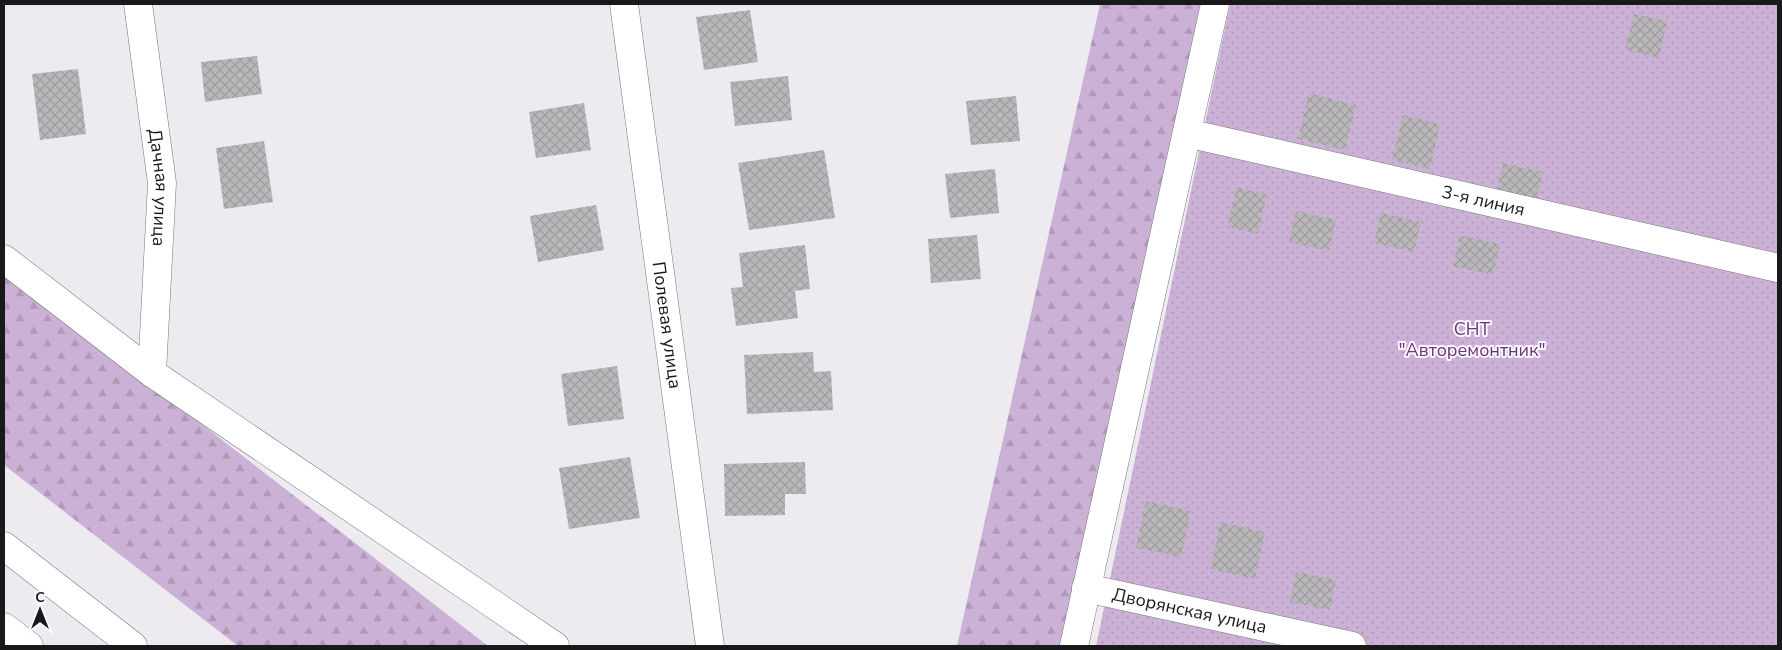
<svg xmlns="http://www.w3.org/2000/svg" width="1782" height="650" font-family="'Nunito Sans',sans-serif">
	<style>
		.forest { fill: url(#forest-firs) }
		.garden { fill: url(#garden-dots) }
		.building { fill: url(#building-cross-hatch) }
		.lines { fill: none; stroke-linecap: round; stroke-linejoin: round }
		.minor-casing { stroke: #79767a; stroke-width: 29 }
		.highway-casing { stroke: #79767a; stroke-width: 29 }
		.minor { stroke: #fff; stroke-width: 28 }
		.highway { stroke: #fff; stroke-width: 28 }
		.labels { text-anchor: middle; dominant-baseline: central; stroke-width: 4; stroke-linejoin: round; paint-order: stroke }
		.street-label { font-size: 18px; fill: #19181a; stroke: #fcf9fd }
		.park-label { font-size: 18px; fill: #68347a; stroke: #fcf9fd }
	</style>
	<defs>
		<pattern id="forest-firs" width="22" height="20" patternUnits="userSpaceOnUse" patternTransform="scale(1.25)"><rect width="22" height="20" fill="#ccb1d7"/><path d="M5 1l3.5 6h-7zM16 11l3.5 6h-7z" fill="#af98b8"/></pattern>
		<pattern id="garden-dots" width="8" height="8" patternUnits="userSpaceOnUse" patternTransform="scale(1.25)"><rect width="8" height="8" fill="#ccb1d7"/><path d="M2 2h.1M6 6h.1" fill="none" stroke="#af98b8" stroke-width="1.8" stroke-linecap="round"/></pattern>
		<pattern id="building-cross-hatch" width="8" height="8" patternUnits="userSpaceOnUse" patternTransform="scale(1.25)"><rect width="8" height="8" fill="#bab7bb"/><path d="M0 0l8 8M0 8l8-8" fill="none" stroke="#9f9da0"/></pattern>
	</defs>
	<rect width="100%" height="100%" fill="#eeebf0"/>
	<!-- forest -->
	<g class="forest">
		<path d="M1100,4H1203L1061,646H957Z"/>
		<path d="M4,271L488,646H238L4,465Z"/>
	</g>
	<!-- garden -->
	<path class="garden" d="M1230,4H1778V646H1096Z"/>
	<!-- building -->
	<g class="building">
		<path d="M750,10L758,62L704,70L696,17Z"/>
		<path d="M1634,14L1667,21L1659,58L1625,50Z"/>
		<path d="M257,56L262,94L205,102L201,62Z"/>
		<path d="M78,69L86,134L40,140L32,74Z"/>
		<path d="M788,76L792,120L735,126L730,82Z"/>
		<path d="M1309,93L1356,105L1345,150L1298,139Z"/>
		<path d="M1016,96L1020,141L971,145L966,101Z"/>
		<path d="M584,103L591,150L536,158L529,112Z"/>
		<path d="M1403,115L1440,124L1430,169L1392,160Z"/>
		<path d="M264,141L273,202L224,209L216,148Z"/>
		<path d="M824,150L835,218L749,230L738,163Z"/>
		<path d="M1503,163L1543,172L1536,202L1496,193Z"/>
		<path d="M995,169L999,213L950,218L945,174Z"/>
		<path d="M1237,187L1267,195L1258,234L1227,227Z"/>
		<path d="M596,205L604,250L538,262L530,216Z"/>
		<path d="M1296,211L1336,220L1329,251L1289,242Z"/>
		<path d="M1381,213L1421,222L1414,252L1374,243Z"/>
		<path d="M977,235L981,279L931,283L928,239Z"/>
		<path d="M1460,235L1500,244L1493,275L1453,266Z"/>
		<path d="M805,245L810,289L795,291L798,318L736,326L731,288L743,287L739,253Z"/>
		<path d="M813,352L814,372L831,371L833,410L747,414L744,355Z"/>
		<path d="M617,366L624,419L568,426L561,374Z"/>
		<path d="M630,457L640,518L569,529L559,468Z"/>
		<path d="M805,462L806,494H785V515L725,516L724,464Z"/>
		<path d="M1146,501L1191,511L1181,557L1136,548Z"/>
		<path d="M1220,522L1265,532L1255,579L1211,569Z"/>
		<path d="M1296,572L1336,580L1330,610L1290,602Z"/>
	</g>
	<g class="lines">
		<defs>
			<g id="minor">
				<path id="s1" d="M138,4L162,183L152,373"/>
				<path id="s2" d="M624,4L710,646"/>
				<path id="s3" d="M1187,133L1778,268"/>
				<path d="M4,259L152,373L555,646"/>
				<path id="s4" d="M1086,588L1352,646"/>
				<path d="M1074,646L1215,4"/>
			</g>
			<g id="highway">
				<path d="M4,546L133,646"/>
				<path d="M4,627L29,646"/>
			</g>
		</defs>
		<!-- minor casing -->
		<use href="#minor" class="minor-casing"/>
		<!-- highway casing -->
		<use href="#highway" class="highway-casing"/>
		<!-- minor -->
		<use href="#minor" class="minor"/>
		<!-- highway -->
		<use href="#highway" class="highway"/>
	</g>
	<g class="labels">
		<!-- street labels -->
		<g class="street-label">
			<text stroke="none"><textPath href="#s1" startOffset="185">Дачная улица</textPath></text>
			<text stroke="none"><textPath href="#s3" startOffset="304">3-я линия</textPath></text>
			<text stroke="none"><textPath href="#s2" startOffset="324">Полевая улица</textPath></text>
			<text stroke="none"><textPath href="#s4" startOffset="106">Дворянская улица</textPath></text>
		</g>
		<!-- park labels -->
		<g class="park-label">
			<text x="1472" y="329">СНТ<tspan x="1472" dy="21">"Авторемонтник"</tspan></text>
		</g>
	</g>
	<!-- border -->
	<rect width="1782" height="650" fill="none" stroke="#19181a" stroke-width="10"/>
	<!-- north arrow -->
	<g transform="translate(40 610)" stroke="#fcf9fd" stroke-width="4" paint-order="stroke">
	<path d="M0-4L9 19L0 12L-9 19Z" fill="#19181a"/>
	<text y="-8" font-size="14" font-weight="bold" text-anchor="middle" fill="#19181a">С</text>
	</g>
</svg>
